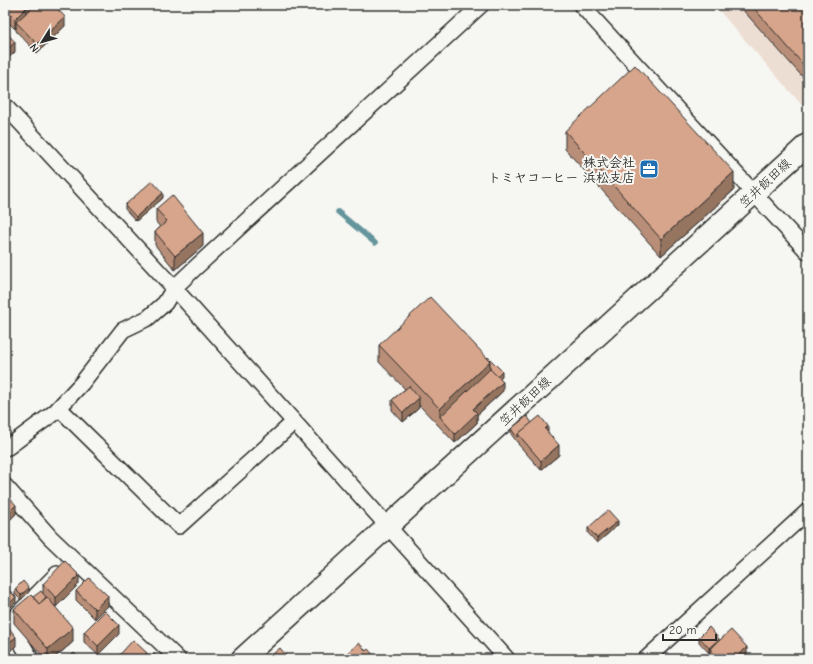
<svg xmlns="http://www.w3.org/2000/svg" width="813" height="664" font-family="'Comic Neue','Klee One',sans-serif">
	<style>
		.built { fill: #edded3 }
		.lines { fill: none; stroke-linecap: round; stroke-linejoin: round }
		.stream { stroke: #65959c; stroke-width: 5.5 }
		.street-casing { stroke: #2b2b2b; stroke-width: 18 }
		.secondary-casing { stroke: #2b2b2b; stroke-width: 24 }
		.street { stroke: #f6f6f2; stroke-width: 15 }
		.secondary { stroke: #f6f6f2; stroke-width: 21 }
		.wall { fill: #b98e78; stroke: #2b2b2b }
		.shaded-wall { fill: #967461; stroke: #2b2b2b }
		.building { fill: #d7a58b; stroke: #2b2b2b }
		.labels { text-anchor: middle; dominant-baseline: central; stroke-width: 4; stroke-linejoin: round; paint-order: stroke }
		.poi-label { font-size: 13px; font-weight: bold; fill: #2b2b2b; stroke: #f6f6f2; text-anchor: end }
		.street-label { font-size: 13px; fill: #2b2b2b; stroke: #f6f6f2 }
	</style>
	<rect width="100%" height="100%" fill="#f6f6f2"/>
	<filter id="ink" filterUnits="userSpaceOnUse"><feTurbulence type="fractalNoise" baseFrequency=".025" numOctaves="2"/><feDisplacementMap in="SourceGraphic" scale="8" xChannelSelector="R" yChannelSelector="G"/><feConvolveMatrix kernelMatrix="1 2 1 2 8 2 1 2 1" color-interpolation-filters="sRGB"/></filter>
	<g filter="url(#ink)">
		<!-- built -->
		<path class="built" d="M714,5H808V112Z"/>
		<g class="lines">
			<!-- stream -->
			<path class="stream" d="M338,212L375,243"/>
			<defs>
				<g id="street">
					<path d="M581,5L808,252"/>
					<path d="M5,106L174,288L507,659"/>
					<path d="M59,408L179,526L294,422"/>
					<path d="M5,448L8,447L55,412L82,383L123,330L148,318L165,303L174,288L194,269L481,5"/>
					<path d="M5,486L50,537L178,659"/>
					<path d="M31,659L9,623L57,574"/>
					<path d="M646,659L808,511"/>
				</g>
				<path id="secondary" d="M242,659L808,144"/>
			</defs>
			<!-- street casing -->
			<use href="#street" class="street-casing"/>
			<!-- secondary casing -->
			<use href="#secondary" class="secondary-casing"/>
			<!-- street -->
			<use href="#street" class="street"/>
			<!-- secondary -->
			<use href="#secondary" class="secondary"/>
		</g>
		<!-- wall -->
		<g class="wall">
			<path d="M5,5H63L58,9L65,26L37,53L16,31V27L15,29L5,19Z"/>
			<path d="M742,5H808V83L742,9Z"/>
			<path d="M565,131L734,190L661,256L565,149Z"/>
			<path d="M163,198L136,221L125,209V205Z"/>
			<path d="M156,209L203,246L175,270L155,245V232L160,227L156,222Z"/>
			<path d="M379,345L502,376L499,378L503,391L477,415V423L455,443L419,405V408L403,422L392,410V400L405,389L379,362Z"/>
			<path d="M532,423L548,432L559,455L541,470L518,444V441L517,442L511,434V429Z"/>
			<path d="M618,525L597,543L588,533V528Z"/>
			<path d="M43,584H79L56,607L50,601L73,642L53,659H45L14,623V609L33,597L43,593Z"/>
			<path d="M15,589L29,592L21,600L15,594Z"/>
			<path d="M76,591L108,606L95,619L76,600Z"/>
			<path d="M84,632L119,634L98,655L84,642Z"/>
			<path d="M699,637L719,640L747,657L745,659H711L710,652L709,653L699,642Z"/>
		</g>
		<!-- shaded-wall -->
		<g class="shaded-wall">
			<path d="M58,5H63L58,9Z"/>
			<path d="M26,8V18L16,22V27L15,29V19Z"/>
			<path d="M65,17V26L37,53V44Z"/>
			<path d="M15,42V52L5,61V52Z"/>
			<path d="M734,172V190L661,256V239Z"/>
			<path d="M163,193V198L136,221V217Z"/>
			<path d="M203,233V246L175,270V256Z"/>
			<path d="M490,361V379L440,417V409Z"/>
			<path d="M502,371V376L495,382V377Z"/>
			<path d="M503,382V391L477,415V423L455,443V434L473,409Z"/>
			<path d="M419,398V408L403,422V413Z"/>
			<path d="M548,426V435L545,429Z"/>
			<path d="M559,445V455L541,470V461Z"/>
			<path d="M16,505V514L5,525V516Z"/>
			<path d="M618,521V525L597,543V538Z"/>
			<path d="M79,575V584L56,607V598Z"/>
			<path d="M29,588V592L21,600V595Z"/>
			<path d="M108,596V606L95,619V609Z"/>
			<path d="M16,597V602L5,613V608Z"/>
			<path d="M119,625V634L98,655V646Z"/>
			<path d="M73,628V642L53,659H48V649Z"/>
			<path d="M16,637V646L5,655V646Z"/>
			<path d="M719,639V643L710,649V652L709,653V648Z"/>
			<path d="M747,647V657L745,659H735Z"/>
			<path d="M147,653V659H142Z"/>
		</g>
		<!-- building -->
		<g class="building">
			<path d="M5,5H23L26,8L15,19L5,9Z"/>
			<path d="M24,5H33L28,9Z"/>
			<path d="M35,5H54L65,17L37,44L16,22Z"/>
			<path d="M751,5H808V70Z"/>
			<path d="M5,31L15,42L5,52Z"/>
			<path d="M635,65L734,172L661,239L565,131Z"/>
			<path d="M152,181L163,193L136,217L125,205Z"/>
			<path d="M172,195L203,233L175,256L155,232L167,221L156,209Z"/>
			<path d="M430,297L490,361L440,409L379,345Z"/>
			<path d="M488,357L502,371L497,376L490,369V361L487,358Z"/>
			<path d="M490,369L503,382L473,409L477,413L455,434L440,417Z"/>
			<path d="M409,386L419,398L403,413L392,400Z"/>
			<path d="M527,416L532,423L518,434V436L517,437L511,429Z"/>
			<path d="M540,416L548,426L545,429L559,445L541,461L518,434Z"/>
			<path d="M5,493L16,505L5,516Z"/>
			<path d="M608,510L618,521L597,538L588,528Z"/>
			<path d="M65,561L79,575L56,598L43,584Z"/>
			<path d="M89,578L108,596L95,609L76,591Z"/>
			<path d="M23,581L29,588L21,595L15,589Z"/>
			<path d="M7,588L16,597L5,608V590Z"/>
			<path d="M41,591L46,597L39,604L33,597Z"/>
			<path d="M31,595L39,604L47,597L73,628L48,649L14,609Z"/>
			<path d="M105,611L119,625L98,646L84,632Z"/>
			<path d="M5,624H6L16,637L5,646Z"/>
			<path d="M709,627L719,639L709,648L699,637Z"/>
			<path d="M731,630L747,647L735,659H719L710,649Z"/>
			<path d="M133,640L147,653L142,659H116Z"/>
			<path d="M359,643L366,651L368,649L377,659H340Z"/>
			<path d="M280,648L289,659H267Z"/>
			<path d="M74,653L80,659H68Z"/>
			<path d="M154,654L159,659H149Z"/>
		</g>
	</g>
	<!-- icons -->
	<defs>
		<symbol id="office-square" viewBox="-11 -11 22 22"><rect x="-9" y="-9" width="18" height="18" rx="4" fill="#1f6fb2" stroke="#f6f6f2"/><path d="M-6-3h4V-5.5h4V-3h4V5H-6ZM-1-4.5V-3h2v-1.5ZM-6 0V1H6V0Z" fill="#fff"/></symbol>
	</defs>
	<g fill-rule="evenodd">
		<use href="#office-square" x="638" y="158" width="22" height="22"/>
	</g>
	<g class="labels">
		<!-- poi labels -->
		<g class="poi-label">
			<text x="635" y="162">株式会社<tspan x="635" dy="15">トミヤコーヒー 浜松支店</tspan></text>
		</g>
		<!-- street labels -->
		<g class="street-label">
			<text transform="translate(765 183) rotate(-43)">笠井飯田線</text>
			<text transform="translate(525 401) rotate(-43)">笠井飯田線</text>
		</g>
	</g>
	<!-- margin -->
	<rect width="813" height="664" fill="none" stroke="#f6f6f2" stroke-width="20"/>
	<rect x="10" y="10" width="793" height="644" fill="none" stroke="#2b2b2b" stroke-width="1.5" filter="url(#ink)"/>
	<!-- north arrow -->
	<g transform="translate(42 42) rotate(233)" stroke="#f6f6f2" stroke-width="3" paint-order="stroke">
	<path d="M0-3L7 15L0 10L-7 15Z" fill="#2b2b2b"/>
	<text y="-6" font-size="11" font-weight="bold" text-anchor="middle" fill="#2b2b2b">N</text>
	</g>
	<!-- scale -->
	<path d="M663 634v6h53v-6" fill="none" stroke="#2b2b2b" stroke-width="2"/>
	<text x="669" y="634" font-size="12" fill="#2b2b2b" stroke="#f6f6f2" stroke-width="3" paint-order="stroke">20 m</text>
</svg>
